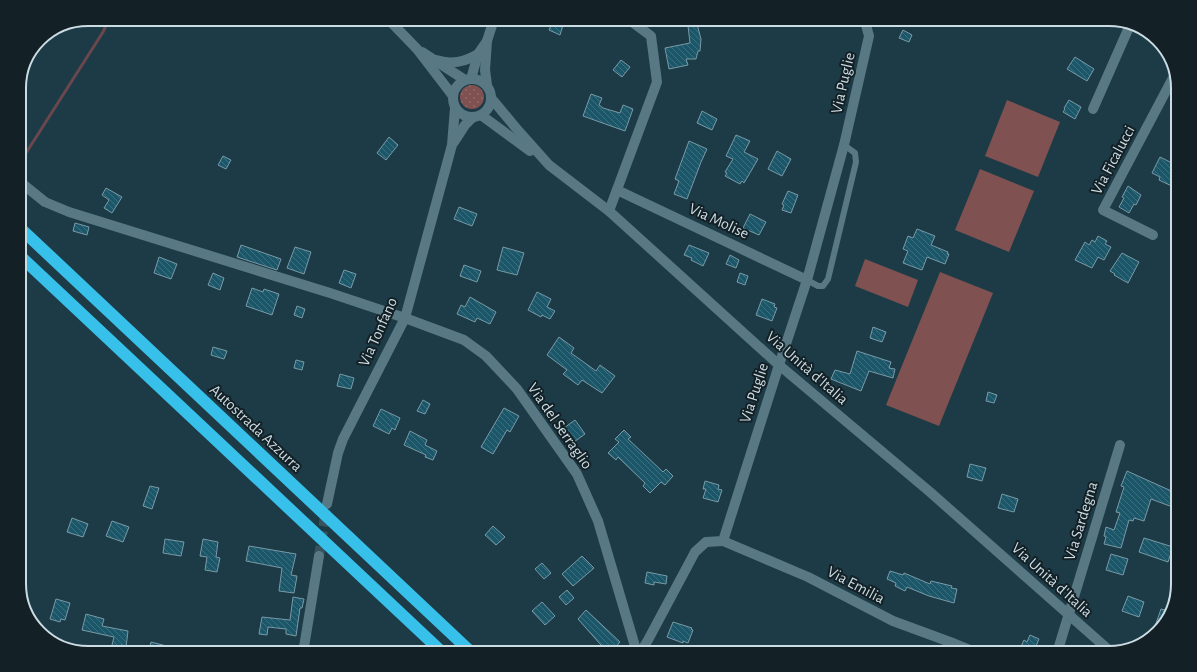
<svg xmlns="http://www.w3.org/2000/svg" width="1197" height="672" font-family="'Alegreya Sans',sans-serif">
	<style>
		.grass { fill: url(#grass-dots) }
		.garden { fill: #7f5150 }
		.lines { fill: none; stroke-linecap: round; stroke-linejoin: round }
		.stream { stroke: #69474d; stroke-width: 3 }
		.building { fill: url(#building-back-hatch); stroke: #799aa6 }
		.street-tunnel { stroke: #37535e; stroke-width: 10; stroke-dasharray: 10 5; stroke-linecap: butt }
		.lane { stroke: #587883; stroke-width: 6 }
		.street { stroke: #587883; stroke-width: 10 }
		.secondary { stroke: #587883; stroke-width: 10 }
		.highway { stroke: #37c0e9; stroke-width: 12 }
		.labels { text-anchor: middle; dominant-baseline: central; stroke-width: 4; stroke-linejoin: round; paint-order: stroke }
		.street-label { font-size: 16px; fill: #ccdce3; stroke: #132025 }
		.rim { fill: none; stroke: #ccdce3; stroke-width: 2 }
	</style>
	<defs>
		<pattern id="grass-dots" width="8" height="8" patternUnits="userSpaceOnUse"><rect width="8" height="8" fill="#7f5150"/><path d="M2 2h.1M6 6h.1" fill="none" stroke="#906969" stroke-width="1.8" stroke-linecap="round"/></pattern>
		<pattern id="building-back-hatch" width="6" height="6" patternUnits="userSpaceOnUse"><rect width="6" height="6" fill="#1b5669"/><path d="M-1 5l2 2M0 0l6 6M5-1l2 2" fill="none" stroke="#3b6e7e"/></pattern>
	</defs>
	<rect width="100%" height="100%" fill="#1d3b46"/>
	<!-- grass -->
	<circle class="grass" cx="472" cy="97" r="12"/>
	<!-- garden -->
	<g class="garden">
		<path d="M1007,100L1060,122L1038,177L985,156Z"/>
		<path d="M980,169L1034,191L1009,252L955,230Z"/>
		<path d="M865,259L918,280L908,307L855,286Z"/>
		<path d="M940,272L993,293L939,426L886,405Z"/>
	</g>
	<g class="lines">
		<!-- stream -->
		<path class="stream" d="M19,164L103,32L109,19"/>
	</g>
	<!-- building -->
	<g class="building">
		<path d="M553,21L563,25L560,35L549,30Z"/>
		<path d="M697,24L701,39L700,51H698L696,59H686L688,65L669,69L665,48L690,43L688,26Z"/>
		<path d="M903,30L912,35L909,42L899,38Z"/>
		<path d="M1075,57L1094,69L1087,81L1067,69Z"/>
		<path d="M621,60L630,67L622,77L613,70Z"/>
		<path d="M591,94L602,98L599,105L603,108L620,113L623,105L633,109L625,131L583,116Z"/>
		<path d="M1069,100L1081,107L1075,119L1063,112L1065,109L1064,108Z"/>
		<path d="M702,111L717,119L712,130L697,123Z"/>
		<path d="M736,135L750,141L744,152L758,159L744,183L742,181L740,184L725,176L727,173L725,172L733,159L726,156Z"/>
		<path d="M389,137L398,145L386,160L377,153Z"/>
		<path d="M689,141L707,149L701,162L687,199L674,194L679,181L675,179Z"/>
		<path d="M777,151L791,159L782,176L768,169Z"/>
		<path d="M223,156L231,160L226,169L218,165Z"/>
		<path d="M1160,157L1178,166V189L1159,180L1160,177L1152,173Z"/>
		<path d="M1128,186L1141,195L1136,205L1134,204L1129,213L1119,207L1124,198L1122,197Z"/>
		<path d="M106,188L122,197L112,213L104,208L109,200L102,195Z"/>
		<path d="M788,191L798,195L791,213L782,210L784,205L782,204Z"/>
		<path d="M459,207L477,214L472,226L454,219Z"/>
		<path d="M750,214L766,222L759,235L743,228Z"/>
		<path d="M75,223L89,227L87,235L73,231Z"/>
		<path d="M917,229L935,236L931,245L948,252L947,254H949L945,264L927,257L922,270L903,263L908,251L903,249L908,236L913,238Z"/>
		<path d="M1098,236L1107,241L1105,244L1111,247L1104,260L1098,257L1092,268L1075,260L1085,242L1089,245L1092,240L1095,242Z"/>
		<path d="M241,245L281,259L277,270L237,257Z"/>
		<path d="M689,245L709,253L703,266L691,260L692,258L684,255Z"/>
		<path d="M295,247L311,252L304,274L287,268Z"/>
		<path d="M503,247L524,253L517,275L497,270Z"/>
		<path d="M1122,253L1139,262L1128,283L1114,275L1115,274L1110,271Z"/>
		<path d="M730,255L739,260L736,268L726,264Z"/>
		<path d="M159,257L177,264L171,279L154,273Z"/>
		<path d="M464,265L481,271L477,282L460,276Z"/>
		<path d="M344,270L356,274L351,288L339,283Z"/>
		<path d="M213,273L224,278L220,290L208,285Z"/>
		<path d="M740,273L748,276L745,285L737,282Z"/>
		<path d="M252,288L263,292L264,289L279,294L272,315L246,306Z"/>
		<path d="M537,292L551,299L547,307L555,311L550,319L542,315L541,317L528,310Z"/>
		<path d="M470,297L496,312L490,324L477,318L475,322L457,314L461,305L465,307Z"/>
		<path d="M762,299L775,304L774,307L777,308L772,321L756,315Z"/>
		<path d="M297,306L305,309L302,318L294,315Z"/>
		<path d="M873,327L886,332L882,342L870,338Z"/>
		<path d="M559,337L574,348L571,353L596,371L600,365L615,376L602,393L582,380L578,385L563,374L567,370L547,355Z"/>
		<path d="M213,347L227,351L224,359L211,355Z"/>
		<path d="M857,351L891,362L889,368L895,369L893,378L869,371L861,391L831,379L835,370L850,374Z"/>
		<path d="M296,360L304,362L302,370L294,368Z"/>
		<path d="M340,374L354,378L351,389L337,386Z"/>
		<path d="M988,392L997,395L994,403L986,401Z"/>
		<path d="M423,400L430,404L425,414L417,411Z"/>
		<path d="M504,408L519,416L510,432L507,430L493,454L481,447Z"/>
		<path d="M381,409L400,418L395,430L392,428L389,434L373,426Z"/>
		<path d="M575,420L585,434L574,442L564,428Z"/>
		<path d="M624,430L631,437L628,439L663,472L666,469L673,476L665,485L661,482L650,493L643,486L645,483L618,457L616,460L608,453L619,442L615,439Z"/>
		<path d="M410,431L427,440L425,445L437,451L433,460L425,457L426,455L404,445Z"/>
		<path d="M970,464L986,468L982,481L967,477Z"/>
		<path d="M1127,471L1178,494V509L1151,499L1144,521L1134,518L1133,521L1129,520L1121,548L1104,544L1106,537L1104,536L1106,527L1114,530L1120,513L1116,512L1124,487L1121,486Z"/>
		<path d="M705,481L719,485L718,489L722,490L718,502L703,498L706,489H703Z"/>
		<path d="M150,486L159,488L152,509L143,506Z"/>
		<path d="M1002,494L1018,499L1014,512L998,508Z"/>
		<path d="M72,518L88,524L83,537L67,532Z"/>
		<path d="M112,521L129,527L123,542L106,536Z"/>
		<path d="M493,526L505,537L496,545L485,535Z"/>
		<path d="M1144,538L1173,547L1168,562L1139,552Z"/>
		<path d="M165,539L184,542L181,556L163,553Z"/>
		<path d="M203,539L218,542L216,557L220,558L217,572L205,570L207,557L200,556Z"/>
		<path d="M249,546L296,554L291,575L297,576L294,593L279,591L282,568L246,561Z"/>
		<path d="M1111,554L1128,559L1123,575L1106,570Z"/>
		<path d="M582,556L594,568L573,586L562,574Z"/>
		<path d="M542,563L551,573L544,579L535,569Z"/>
		<path d="M890,571L903,575L904,573L930,584L931,581L952,586L951,588L957,589L954,603L929,596L907,587L905,591L895,586L896,583L887,579Z"/>
		<path d="M647,572L667,576L666,584L654,582V585L645,583Z"/>
		<path d="M567,590L574,598L566,605L559,597Z"/>
		<path d="M1128,596L1144,602L1139,617L1122,611Z"/>
		<path d="M293,597L304,599L302,608H300L296,636L286,634V629L268,627L267,635L259,634L262,617L290,620Z"/>
		<path d="M56,599L70,603L65,620L61,619L60,622L50,619Z"/>
		<path d="M542,602L555,616L545,625L532,611Z"/>
		<path d="M1161,609L1169,611L1165,622L1152,635Z"/>
		<path d="M586,610L620,642L610,653H608L578,619Z"/>
		<path d="M86,614L104,619L102,626L128,631L126,647L121,645L120,653H110L114,637L82,630Z"/>
		<path d="M673,622L692,628L691,629L693,630L688,643L683,641V643L667,637Z"/>
		<path d="M1030,635L1039,639L1036,646L1051,653H1018L1024,640L1027,642Z"/>
		<path d="M151,642L182,650L181,653H148Z"/>
	</g>
	<g class="lines">
		<!-- street-tunnel -->
		<path class="street-tunnel" d="M319,556L326,510"/>
		<!-- lane -->
		<path class="lane" d="M807,280L818,286H823L828,279L856,162L855,153L844,145"/>
		<!-- street -->
		<g class="street">
			<path d="M436,60C451,65 465,62 478,54"/>
			<path d="M471,79L478,54L487,41L494,19"/>
			<path d="M487,85L485,70L487,41"/>
			<path d="M1093,109L1130,25"/>
			<path d="M454,142L465,125L473,117"/>
			<path d="M19,181L45,202L69,212L330,293L405,318L464,340L486,356L517,389L577,474L598,521L637,653"/>
			<path d="M617,190L807,280"/>
			<path d="M609,211L657,82L651,36L628,19"/>
			<path d="M1153,235L1103,210L1175,74"/>
			<path d="M327,504L338,453L343,439L405,318L452,145L455,108"/>
			<path d="M723,541L808,577L893,621L950,642L977,653"/>
			<path d="M303,653L319,556"/>
			<path d="M640,653L648,640L695,552L706,542L723,541L779,365L807,280L844,145L869,36L866,25L869,19"/>
			<path d="M1057,653L1120,445"/>
		</g>
		<!-- secondary -->
		<g class="secondary">
			<path d="M388,19L417,49L453,96"/>
			<path d="M422,52L465,80"/>
			<circle cx="472" cy="98" r="19"/>
			<path d="M491,98L516,128L549,165L609,211L779,365L930,492L1111,652"/>
			<path d="M481,115L530,151"/>
		</g>
		<!-- highway -->
		<g class="highway">
			<path d="M19,227L472,653"/>
			<path d="M19,255L443,653"/>
		</g>
	</g>
	<g class="labels">
		<!-- street labels -->
		<g class="street-label">
			<text transform="translate(843 83) rotate(-77)">Via Puglie</text>
			<text transform="translate(1113 160) rotate(-62)">Via Ficalucci</text>
			<text transform="translate(719 221) rotate(25)">Via Molise</text>
			<text transform="translate(378 332) rotate(-66)">Via Tonfano</text>
			<text transform="translate(807 368) rotate(41)">Via Unità d'Italia</text>
			<text transform="translate(754 393) rotate(-72)">Via Puglie</text>
			<text transform="translate(560 426) rotate(55)">Via del Serraglio</text>
			<text transform="translate(256 428) rotate(43)">Autostrada Azzurra</text>
			<text transform="translate(1081 521) rotate(-73)">Via Sardegna</text>
			<text transform="translate(1052 580) rotate(42)">Via Unità d'Italia</text>
			<text transform="translate(856 585) rotate(28)">Via Emilia</text>
		</g>
	</g>
	<!-- crop -->
	<path d="M0 0H1197V672H0ZM88 26H1109A62 62 0 0 1 1171 88V584A62 62 0 0 1 1109 646H88A62 62 0 0 1 26 584V88A62 62 0 0 1 88 26Z" fill="#132025" fill-rule="evenodd"/>
	<path class="rim" d="M88 26H1109A62 62 0 0 1 1171 88V584A62 62 0 0 1 1109 646H88A62 62 0 0 1 26 584V88A62 62 0 0 1 88 26Z"/>
</svg>
